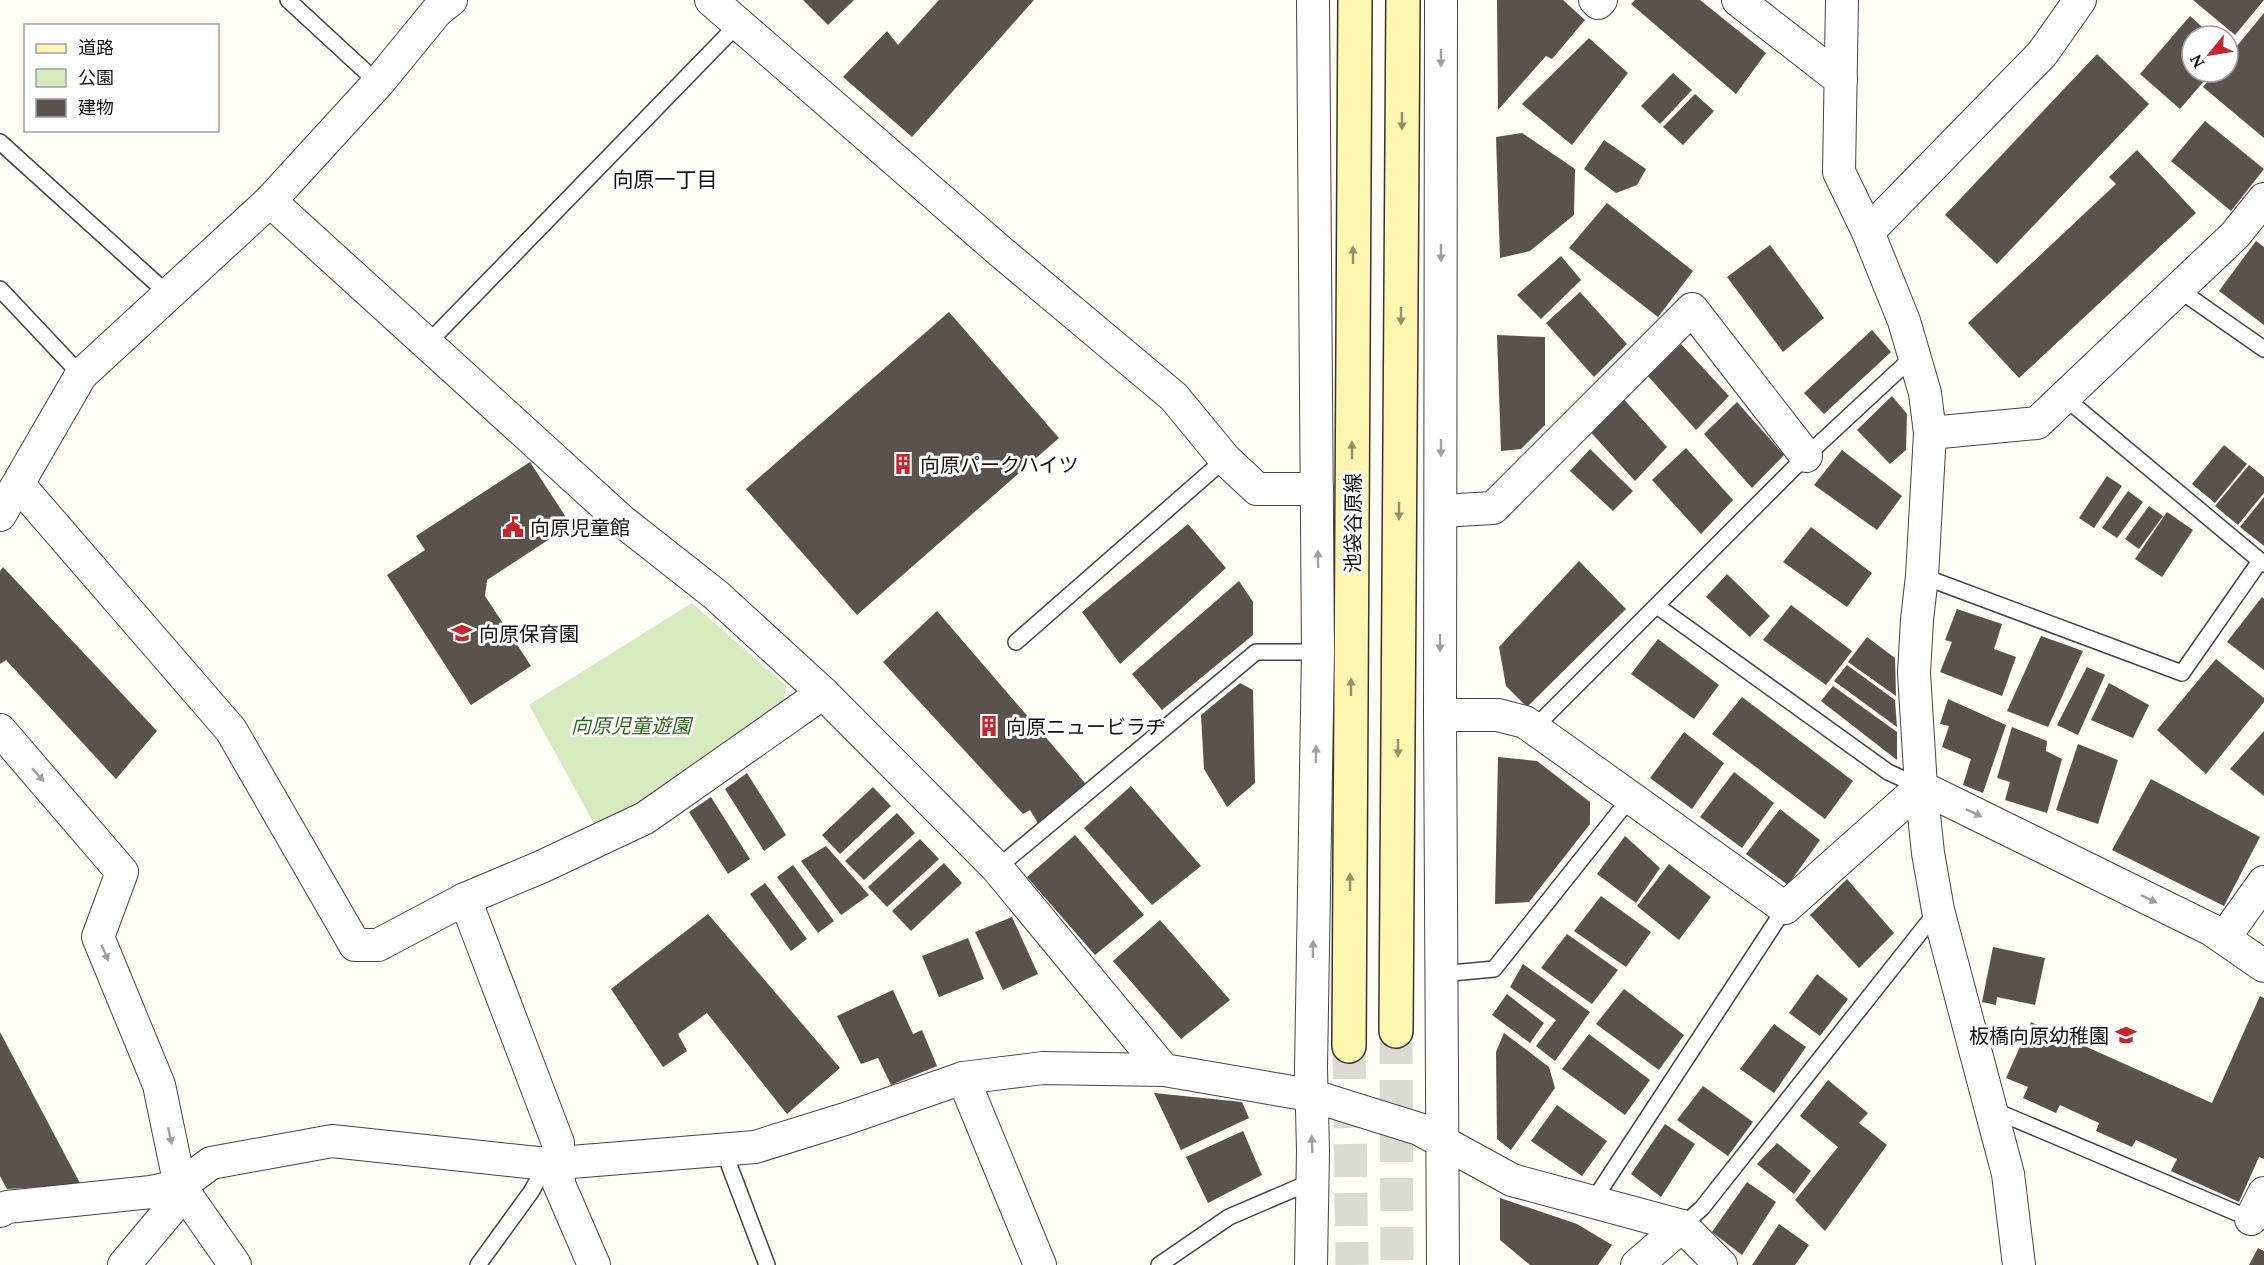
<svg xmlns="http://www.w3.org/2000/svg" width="2264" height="1265" font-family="Lora,'Noto Sans JP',serif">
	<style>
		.green { fill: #d5ebbd }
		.building { fill: #5a524d }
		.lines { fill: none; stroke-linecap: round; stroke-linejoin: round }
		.secondary-tunnel { stroke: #dbdad3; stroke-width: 33; stroke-dasharray: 33 16; stroke-linecap: butt }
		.service-casing { stroke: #444; stroke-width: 18 }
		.minor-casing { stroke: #444; stroke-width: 34 }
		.secondary-casing { stroke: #333; stroke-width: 36 }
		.service { stroke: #fff; stroke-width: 15 }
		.minor { stroke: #fff; stroke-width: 32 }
		.secondary { stroke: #fff6b0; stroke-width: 33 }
		.oneway { fill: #a0a0a0 }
		.oneway2 { fill: #948f68 }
		.labels { text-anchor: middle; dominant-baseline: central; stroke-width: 6; stroke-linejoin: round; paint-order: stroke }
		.poi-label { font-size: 20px; fill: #111; stroke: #fff; text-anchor: start }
		.street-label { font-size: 20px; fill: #111; stroke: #fff }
		.park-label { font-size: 20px; font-style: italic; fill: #2f6b1f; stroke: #fff }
		.neighbourhood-label { font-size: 21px; fill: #111; stroke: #fff }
	</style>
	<rect width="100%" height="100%" fill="#fffdf5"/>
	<!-- green -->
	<path class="green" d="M692,603L786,686L784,702L639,808L596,827L529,705Z"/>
	<!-- building -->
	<g class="building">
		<path d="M803,0H854L828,25Z"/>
		<path d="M939,0H1034L912,137L843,77L887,31L898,45Z"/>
		<path d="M1497,0H1563L1585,20L1552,59L1546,56L1498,110Z"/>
		<path d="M1635,0H1700L1766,53L1736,94L1631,4Z"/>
		<path d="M2193,0H2264L2235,35Z"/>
		<path d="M2264,13V138L2203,87L2215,72H2228V57Z"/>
		<path d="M2190,16L2210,34L2209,36H2192V72L2210,74L2180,109L2140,74Z"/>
		<path d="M1589,38L1628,73L1572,145L1522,104Z"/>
		<path d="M2097,54L2149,104L1997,264L1945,215Z"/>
		<path d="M1673,73L1692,90L1660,124L1641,106Z"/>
		<path d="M1695,94L1714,111L1683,145L1663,127Z"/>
		<path d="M2205,121L2264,169L2231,211L2171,161Z"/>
		<path d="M1522,133L1575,169L1574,215L1530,251L1500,258L1496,137Z"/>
		<path d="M1604,140L1646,169L1637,185L1616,193L1584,169Z"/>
		<path d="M2137,150L2196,213L2019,378L1968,323L2116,184L2109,177Z"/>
		<path d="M1607,203L1693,271L1658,317L1569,248Z"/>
		<path d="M2256,241L2264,247V325L2219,291Z"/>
		<path d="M1770,245L1824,318L1783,352L1727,277Z"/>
		<path d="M1561,256L1581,280L1541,319L1517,295Z"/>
		<path d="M1580,292L1627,344L1594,377L1546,323Z"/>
		<path d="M949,312L1059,438L857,615L746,489Z"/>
		<path d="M1872,330L1891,352L1824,414L1804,393Z"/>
		<path d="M1497,335L1545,337V425L1521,449L1501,451Z"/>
		<path d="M1681,344L1729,396L1696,430L1648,376Z"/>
		<path d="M1620,395L1667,447L1635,481L1586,427Z"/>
		<path d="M1892,396L1907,414L1906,450L1890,464L1857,430Z"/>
		<path d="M1737,402L1784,455L1752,488L1704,434Z"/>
		<path d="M2224,445L2247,464L2215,503L2192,484Z"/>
		<path d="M1686,448L1733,500L1701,534L1652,480Z"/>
		<path d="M1590,449L1633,491L1613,511L1570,471Z"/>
		<path d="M1842,450L1902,496L1877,530L1814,485Z"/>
		<path d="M530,462L571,525L487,580L485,596L531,666L471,705L387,575L425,550L416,536Z"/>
		<path d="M2249,465L2264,477V493L2238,525L2215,506Z"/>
		<path d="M2107,476L2122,486L2094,528L2079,518Z"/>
		<path d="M2128,491L2143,502L2117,538L2102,528Z"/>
		<path d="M2264,497V546L2240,527Z"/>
		<path d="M2149,506L2163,516L2139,549L2125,539Z"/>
		<path d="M2167,512L2193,530L2162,577L2135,559Z"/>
		<path d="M1188,524L1226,568L1120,664L1082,612Z"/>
		<path d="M1811,527L1872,573L1847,607L1783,562Z"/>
		<path d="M1579,561L1626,609L1527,707L1506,686L1499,647Z"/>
		<path d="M3,567L157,731L116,779L6,660L0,664V571Z"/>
		<path d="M1727,574L1770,616L1750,637L1706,597Z"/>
		<path d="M1239,581L1253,602V635L1162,710L1132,674Z"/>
		<path d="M2262,597L2264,599V670L2227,642Z"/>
		<path d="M1791,605L1852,651L1826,685L1763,640Z"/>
		<path d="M1957,609L2002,624L1994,649L2016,657L2002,696L1940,672L1952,642L1945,640Z"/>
		<path d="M937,611L1091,790L1042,830L1030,810L1023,814L883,662Z"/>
		<path d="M2041,636L2083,651L2048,727L2007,711Z"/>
		<path d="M1867,637L1895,658L1896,696L1848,662Z"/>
		<path d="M1658,639L1719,685L1694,719L1631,674Z"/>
		<path d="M2216,659L2264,698V702L2206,774L2157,730Z"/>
		<path d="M1847,665L1895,700L1897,727L1834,681Z"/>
		<path d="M2087,667L2105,675L2078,735L2057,725Z"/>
		<path d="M1240,683L1253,690L1255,783L1227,807L1204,769L1201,715Z"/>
		<path d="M2109,683L2149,705L2133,738L2091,720Z"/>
		<path d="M1833,686L1897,732V760L1821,701Z"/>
		<path d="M1742,697L1853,781L1825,819L1712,734Z"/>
		<path d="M1948,699L2006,725L1983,793L1963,785L1971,759L1942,747L1949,726L1940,724Z"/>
		<path d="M2012,727L2047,741L2046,751L2062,759L2047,813L2005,800L2010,782L1997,778Z"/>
		<path d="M2264,731V796L2230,769Z"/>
		<path d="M1684,732L1724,763L1692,809L1650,778Z"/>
		<path d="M2078,744L2118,760L2098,824L2056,810Z"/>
		<path d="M1498,757L1537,761L1590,802V824L1529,902L1495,904Z"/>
		<path d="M1734,772L1774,803L1742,848L1700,817Z"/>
		<path d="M747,773L786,835L764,851L725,789Z"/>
		<path d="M2151,779L2260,837L2224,906L2112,850Z"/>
		<path d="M1131,786L1201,866L1152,905L1084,828Z"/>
		<path d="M873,787L891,806L840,854L822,835Z"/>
		<path d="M711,797L750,859L728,874L689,812Z"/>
		<path d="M1780,809L1820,840L1788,885L1746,854Z"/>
		<path d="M897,813L915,833L864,880L845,861Z"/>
		<path d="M1075,835L1144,915L1095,955L1027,877Z"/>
		<path d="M1625,836L1660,868L1636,903L1597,874Z"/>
		<path d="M920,839L939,859L887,907L868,887Z"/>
		<path d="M826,846L869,895L841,915L801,861Z"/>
		<path d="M944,863L962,883L911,931L892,911Z"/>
		<path d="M1669,864L1711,897L1679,940L1637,906Z"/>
		<path d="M793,865L834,921L818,933L777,877Z"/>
		<path d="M1847,879L1894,933L1859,968L1810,915Z"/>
		<path d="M765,883L807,939L791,951L750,894Z"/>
		<path d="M1601,896L1651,932L1626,967L1574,931Z"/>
		<path d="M708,914L840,1068L787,1114L707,1013L678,1034L687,1051L663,1067L611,989Z"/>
		<path d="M1012,917L1038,974L1003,990L975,932Z"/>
		<path d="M1160,920L1230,1000L1181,1039L1113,961Z"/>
		<path d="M1567,934L1618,970L1592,1004L1541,968Z"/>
		<path d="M968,938L984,979L939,997L922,956Z"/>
		<path d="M1993,947L2045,958L2035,1005L1997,997L1996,1005L1982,1002Z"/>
		<path d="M1523,964L1590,1012L1555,1061L1536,1046L1556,1020L1510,987Z"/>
		<path d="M1817,974L1848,999L1820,1036L1789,1013Z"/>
		<path d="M1624,989L1684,1035L1659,1070L1596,1024Z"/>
		<path d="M893,990L913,1034L922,1030L937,1066L891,1085L878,1058L861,1064L837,1016Z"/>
		<path d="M1507,994L1544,1023L1530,1043L1492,1015Z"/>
		<path d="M2260,996L2264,998V1159L2259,1157L2239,1202L2171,1171L2177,1159L2136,1140L2132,1147L2096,1131L2099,1123L2060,1105L2056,1113L2023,1098L2028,1087L2006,1078L2031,1022L2212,1103Z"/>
		<path d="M1774,1024L1806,1047L1774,1093L1740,1069Z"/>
		<path d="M0,1032L81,1185L7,1189L0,1176Z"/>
		<path d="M1504,1033L1549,1067L1555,1088L1511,1150L1497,1139L1496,1052Z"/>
		<path d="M1589,1034L1650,1080L1625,1115L1562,1069Z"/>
		<path d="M1828,1080L1868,1113L1859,1123L1887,1145L1825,1231L1795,1200L1838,1147L1800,1116Z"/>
		<path d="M1703,1086L1753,1122L1728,1156L1677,1120Z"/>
		<path d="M1154,1093L1242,1102L1249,1118L1181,1150Z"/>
		<path d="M1557,1105L1607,1141L1582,1176L1531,1141Z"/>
		<path d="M1665,1124L1695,1144L1661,1197L1631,1174Z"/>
		<path d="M1243,1131L1262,1175L1208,1203L1186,1157Z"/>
		<path d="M1777,1143L1811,1171L1794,1194L1757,1164Z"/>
		<path d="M1747,1182L1776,1202L1742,1255L1712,1232Z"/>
		<path d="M1500,1198L1577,1224L1612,1245L1598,1265H1530L1500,1240Z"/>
		<path d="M1779,1224L1809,1245L1795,1265H1752Z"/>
		<path d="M2258,1248L2264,1251V1265H2249Z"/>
	</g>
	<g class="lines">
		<!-- secondary-tunnel -->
		<g class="secondary-tunnel">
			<path d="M1396,1031L1397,1265"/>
			<path d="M1349,1046L1352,1265"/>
		</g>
		<defs>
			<g id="service">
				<path d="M288,0L378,83"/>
				<path d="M0,142L168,294"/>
				<path d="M0,289L81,375"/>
				<path d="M2178,289L2264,349"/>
				<path d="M427,344L739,23"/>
				<path d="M2064,397L2264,564"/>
				<path d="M1922,576L2182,673L2260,561"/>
				<path d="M1657,606L1888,772L1921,787"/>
				<path d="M1016,642L1225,459"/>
				<path d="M1534,728L1806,456L1915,355"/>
				<path d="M997,868L1256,652H1318"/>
				<path d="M1441,974L1494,969L1631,797"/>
				<path d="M1991,1109L2251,1219"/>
				<path d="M723,1149L767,1265"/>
				<path d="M1593,1201L1785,908"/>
				<path d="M1682,1226L1702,1208L1938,910"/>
				<path d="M478,1265L531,1192L547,1164"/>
				<path d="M1159,1265L1229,1217L1313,1181"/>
			</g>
			<g id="minor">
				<path d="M711,0L1001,252L1174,397L1225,459L1257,489H1317"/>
				<path d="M1441,0L1440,715L1443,1265"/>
				<path d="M1595,0L1598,3L1601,0"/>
				<path d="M1738,0L1841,80"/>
				<path d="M1842,0L1839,172L1868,232L1904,321L1925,393L1930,433L1922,576L1917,620L1914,673L1921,787L1928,853L1938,910L2008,1174L2019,1265"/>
				<path d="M270,201L622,521L716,595L823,693L997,868L1164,1070L1310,1095L1419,1129L1512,1180L1682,1226L1721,1265"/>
				<path d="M1868,232L2042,54L2080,0"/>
				<path d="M1930,433L2037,423L2235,235L2264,199"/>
				<path d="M19,485L231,730L355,945H378L465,899L558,1143L559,1184L594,1265"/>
				<path d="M1441,511L1493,508L1692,309L1806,456"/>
				<path d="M0,515L81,375L270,201L378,83L437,11L451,0"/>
				<path d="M1440,715H1498L1525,722L1785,908L1921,787L2212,930L2264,966"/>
				<path d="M0,730L122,872L98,937L159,1085L180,1186L235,1265"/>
				<path d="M465,899L541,867L645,818L823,693"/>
				<path d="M2224,938L2264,882"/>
				<path d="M963,1078L1040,1265"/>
				<path d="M0,1211L7,1207L151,1192L180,1186"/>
				<path d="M2251,1219L2264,1193"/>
				<path d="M124,1265L170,1210L180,1186L211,1163L332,1141L547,1164L755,1147L845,1119L963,1078L1043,1068L1164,1070"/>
				<path d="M1311,1265L1313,1151L1311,1068L1318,652L1313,0"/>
				<path d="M1637,1265L1682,1226"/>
			</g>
			<g id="secondary">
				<path d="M1396,1031L1403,0"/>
				<path d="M1349,1046L1355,0"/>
			</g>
		</defs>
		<!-- service casing -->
		<use href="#service" class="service-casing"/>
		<!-- minor casing -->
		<use href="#minor" class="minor-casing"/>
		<!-- secondary casing -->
		<use href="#secondary" class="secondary-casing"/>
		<!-- service -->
		<use href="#service" class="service"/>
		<!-- minor -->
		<use href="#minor" class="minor"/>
		<!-- secondary -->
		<use href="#secondary" class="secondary"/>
	</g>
	<!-- one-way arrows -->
	<defs><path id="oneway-solid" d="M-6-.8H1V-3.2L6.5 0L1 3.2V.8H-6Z" transform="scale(1.5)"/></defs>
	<g class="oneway">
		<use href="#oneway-solid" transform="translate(1441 58) rotate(90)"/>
		<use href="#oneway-solid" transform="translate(1441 253) rotate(90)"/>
		<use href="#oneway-solid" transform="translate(1441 448) rotate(90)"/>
		<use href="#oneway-solid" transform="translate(1318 559) rotate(-91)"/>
		<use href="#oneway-solid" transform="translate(1440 643) rotate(90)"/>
		<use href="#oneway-solid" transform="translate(1316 754) rotate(-89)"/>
		<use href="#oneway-solid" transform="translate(38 775) rotate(49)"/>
		<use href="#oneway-solid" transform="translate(1974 813) rotate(26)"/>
		<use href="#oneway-solid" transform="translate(2149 899) rotate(26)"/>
		<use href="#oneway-solid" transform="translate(1313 949) rotate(-89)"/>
		<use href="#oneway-solid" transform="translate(105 953) rotate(67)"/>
		<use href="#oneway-solid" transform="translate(170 1136) rotate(78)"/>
		<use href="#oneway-solid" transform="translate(1312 1144) rotate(-92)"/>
	</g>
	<g class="oneway2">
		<use href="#oneway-solid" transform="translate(1402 121) rotate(90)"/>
		<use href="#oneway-solid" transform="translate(1353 255) rotate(-90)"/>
		<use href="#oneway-solid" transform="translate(1401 316) rotate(90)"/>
		<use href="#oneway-solid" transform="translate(1352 450) rotate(-90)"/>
		<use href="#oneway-solid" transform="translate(1399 511) rotate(90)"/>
		<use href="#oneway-solid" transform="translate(1351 687) rotate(-90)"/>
		<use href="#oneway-solid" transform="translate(1398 748) rotate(90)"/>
		<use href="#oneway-solid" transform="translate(1350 882) rotate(-90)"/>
	</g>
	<!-- icons -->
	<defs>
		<symbol id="building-bare" viewBox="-9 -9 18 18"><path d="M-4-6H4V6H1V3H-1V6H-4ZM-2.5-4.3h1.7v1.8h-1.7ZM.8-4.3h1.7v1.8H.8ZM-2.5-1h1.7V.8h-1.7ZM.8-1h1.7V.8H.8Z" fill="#c4262e" stroke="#fff" stroke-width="2.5" paint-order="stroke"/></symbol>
		<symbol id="civic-bare" viewBox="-9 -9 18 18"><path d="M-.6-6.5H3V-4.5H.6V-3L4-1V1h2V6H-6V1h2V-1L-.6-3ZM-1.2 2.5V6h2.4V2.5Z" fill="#c4262e" stroke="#fff" stroke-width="2.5" paint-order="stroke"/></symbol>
		<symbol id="school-bare" viewBox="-9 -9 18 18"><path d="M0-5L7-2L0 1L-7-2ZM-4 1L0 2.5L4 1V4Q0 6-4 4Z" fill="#c4262e" stroke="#fff" stroke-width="2.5" paint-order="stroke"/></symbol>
	</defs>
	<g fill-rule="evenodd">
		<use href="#building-bare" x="888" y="449" width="30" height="30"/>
		<use href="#civic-bare" x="498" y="512" width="30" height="30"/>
		<use href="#school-bare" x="447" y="618" width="30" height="30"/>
		<use href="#building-bare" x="974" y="711" width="30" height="30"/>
		<use href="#school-bare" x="2111" y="1020" width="30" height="30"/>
	</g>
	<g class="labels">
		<!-- poi labels -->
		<g class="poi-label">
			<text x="920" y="464">向原パークハイツ</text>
			<text x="530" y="527">向原児童館</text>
			<text x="479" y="633">向原保育園</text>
			<text x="1006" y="726">向原ニュービラヂ</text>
			<text x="2109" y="1035" text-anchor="end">板橋向原幼稚園</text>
		</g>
		<!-- street labels -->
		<g class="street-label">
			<text transform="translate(1352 523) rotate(-90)">池袋谷原線</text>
		</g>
		<!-- park labels -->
		<g class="park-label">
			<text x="631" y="725">向原児童遊園</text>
		</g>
		<!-- neighbourhood labels -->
		<g class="neighbourhood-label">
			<text x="665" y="179">向原一丁目</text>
		</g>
	</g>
	<!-- legend -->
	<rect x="24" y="24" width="195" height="108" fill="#ffffff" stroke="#a0a0a0" stroke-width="1.5"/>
	<rect x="36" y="44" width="30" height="9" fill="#fff6b0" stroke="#a0a0a0" stroke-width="1.5"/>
	<text x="78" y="54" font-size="18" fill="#111111">道路</text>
	<rect x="36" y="69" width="30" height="18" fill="#d5ebbd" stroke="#a0a0a0" stroke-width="1.5"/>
	<text x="78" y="84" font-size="18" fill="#111111">公園</text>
	<rect x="36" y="99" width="30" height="18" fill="#5a524d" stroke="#a0a0a0" stroke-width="1.5"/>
	<text x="78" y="114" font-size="18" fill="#111111">建物</text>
	<!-- north arrow -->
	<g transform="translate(2210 54) rotate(240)"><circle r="28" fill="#ffffff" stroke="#a0a0a0" stroke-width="1.5"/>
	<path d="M0-4.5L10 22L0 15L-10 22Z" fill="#c4262e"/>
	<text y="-9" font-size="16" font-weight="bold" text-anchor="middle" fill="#111111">N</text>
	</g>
</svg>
